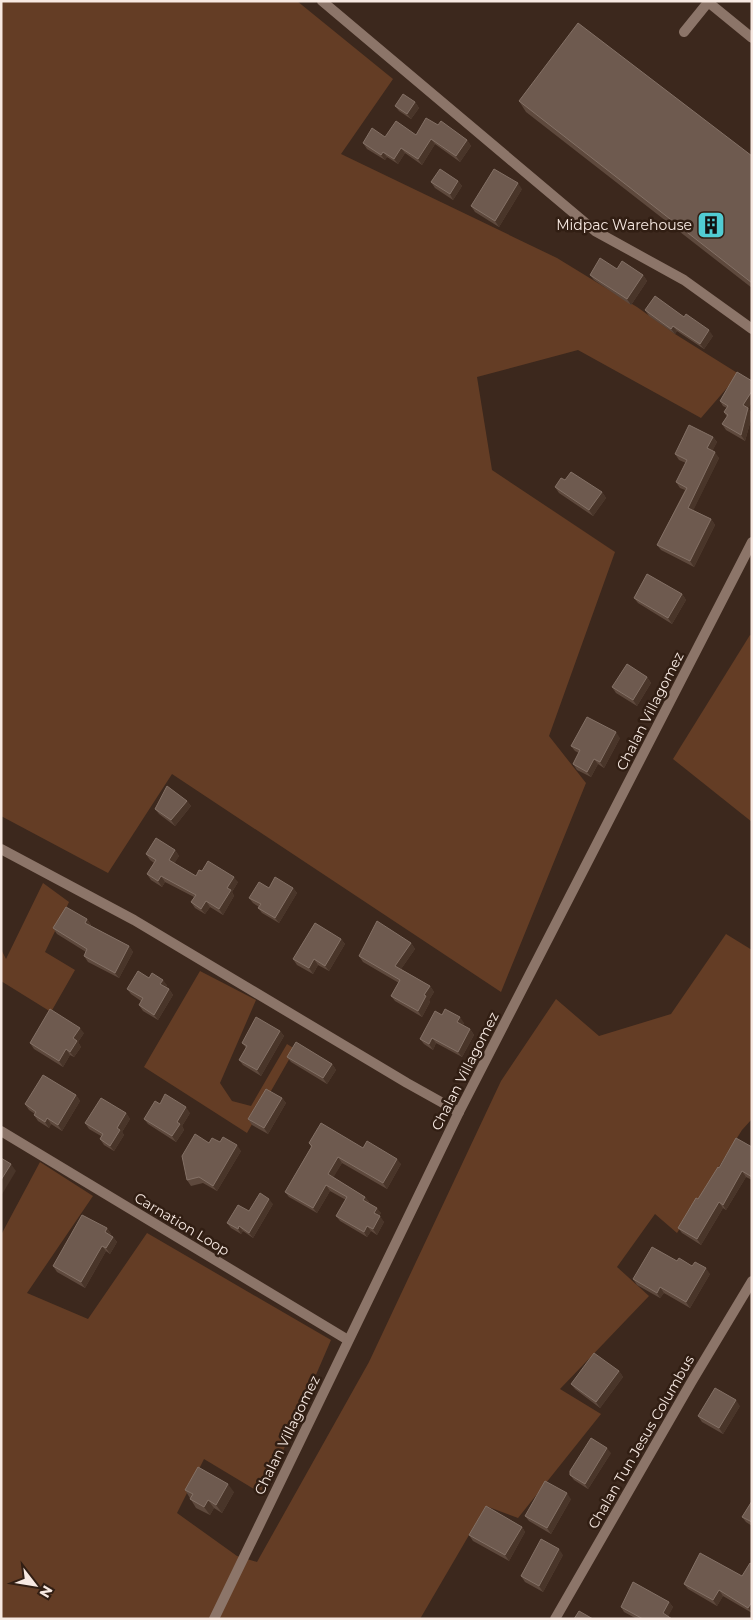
<svg xmlns="http://www.w3.org/2000/svg" width="753" height="1620" font-family="Montserrat,sans-serif">
	<style>
		.green { fill: #643d25 }
		.lines { fill: none; stroke-linecap: round; stroke-linejoin: round }
		.minor { stroke: #8c7569; stroke-width: 10 }
		.wall { fill: #5e493d }
		.shaded-wall { fill: #493529 }
		.building { fill: #6e5a4f; stroke: #847166 }
		.labels { text-anchor: middle; dominant-baseline: central; stroke-width: 5; stroke-linejoin: round; paint-order: stroke }
		.poi-label { font-size: 14px; fill: #f7e9e2; stroke: #311e13; text-anchor: end }
		.street-label { font-size: 14px; fill: #f7e9e2; stroke: #311e13 }
	</style>
	<rect width="100%" height="100%" fill="#3c281d"/>
	<!-- green -->
	<g class="green">
		<path d="M1,1H297L393,79L341,154L557,258L637,307L675,334L739,374L701,418L578,350L477,377L492,470L615,552L549,736L586,783L501,992L172,774L108,873L1,816Z"/>
		<path d="M750,635L752,636V822L673,759Z"/>
		<path d="M43,883L69,902L45,952L75,970L51,1012L1,981V949L6,959Z"/>
		<path d="M726,934L752,950V1119L742,1130L677,1233L655,1214L617,1267L649,1296L560,1389L601,1414L518,1518L486,1506L420,1619H1V1235L40,1162L93,1196L27,1293L88,1319L147,1233L331,1340L264,1495L204,1459L177,1513L237,1556L257,1562L369,1362L501,1081L556,999L599,1036L671,1014Z"/>
		<path d="M200,971L256,1000L220,1083L232,1101L251,1106L287,1044L295,1049L247,1133L144,1067Z"/>
	</g>
	<g class="lines">
		<!-- minor -->
		<g class="minor">
			<path d="M322,1L595,231L684,280L752,329"/>
			<path d="M708,2L752,38"/>
			<path d="M684,32L709,1"/>
			<path d="M1,849L134,920L407,1083L459,1112"/>
			<path d="M1,1131L348,1340"/>
			<path d="M214,1619L459,1112L752,542"/>
			<path d="M555,1619L692,1381L752,1281"/>
		</g>
	</g>
	<!-- wall -->
	<g class="wall">
		<path d="M519,101L752,156V288L526,112Z"/>
		<path d="M415,102L419,108L411,119L399,111L395,106Z"/>
		<path d="M438,125L467,140L471,146L460,162L435,144L422,165L405,153L398,164L387,157L385,160L367,149L363,143L385,137L416,135Z"/>
		<path d="M458,181L462,186L453,200L435,188L431,182Z"/>
		<path d="M522,189L499,227L475,212L471,206Z"/>
		<path d="M590,275H643L647,281L631,305L594,280Z"/>
		<path d="M645,310L713,336L704,349L677,331L675,334L649,316Z"/>
		<path d="M752,381V402L748,408L752,414V416L745,441L726,430L722,424L727,417L724,412L727,408L723,406L720,401Z"/>
		<path d="M713,437L717,442L712,451L719,458L693,510L711,519L715,525L694,567L661,550L657,545L685,490L680,488L676,482L686,463L679,460L675,454Z"/>
		<path d="M565,480L602,492L606,498L593,516L559,493L555,487Z"/>
		<path d="M682,594L686,600L672,624L638,603L634,598Z"/>
		<path d="M647,677L651,683L637,706L616,693L612,687Z"/>
		<path d="M620,738L604,768L598,764L591,777L577,770L573,764L579,753L575,751L571,746Z"/>
		<path d="M187,801L191,806L175,826L159,814L155,809Z"/>
		<path d="M175,850L179,856L174,863L196,876L202,871L238,882L232,892L234,896L223,915L210,907L205,914L195,908L191,902L194,897L165,882L162,887L151,880L147,874L154,863L150,860L146,854Z"/>
		<path d="M293,888L297,893L279,923L262,913L258,908L259,907L253,903L249,898Z"/>
		<path d="M87,919L91,925V926L129,946L133,952L119,978L88,962L84,956L86,952L57,934L53,928Z"/>
		<path d="M341,939L345,944L329,971L318,965L313,974L297,965L293,959Z"/>
		<path d="M411,943L415,949L401,969L430,986L434,992L429,1000L430,1002L422,1017L395,1001L391,996L399,983L363,962L359,956Z"/>
		<path d="M167,985L166,987L169,989L173,995L158,1020L143,1011L139,1005L141,1001L131,994L127,989Z"/>
		<path d="M442,1015L464,1023L463,1025L470,1029L474,1035L462,1057L436,1043L433,1050L424,1044L420,1039Z"/>
		<path d="M280,1031L284,1036L261,1076L243,1065L239,1060L246,1048L242,1043Z"/>
		<path d="M84,1033L78,1042L81,1047L74,1057L70,1055L63,1067L34,1049L30,1043Z"/>
		<path d="M287,1057L332,1064L336,1070L327,1084L291,1062Z"/>
		<path d="M76,1095L80,1101L62,1131L51,1124L49,1128L38,1121L34,1115L35,1114L29,1110L25,1104Z"/>
		<path d="M282,1098L286,1103L268,1134L252,1125L248,1119Z"/>
		<path d="M160,1104L190,1113L182,1126L184,1130L176,1142L148,1124L144,1119Z"/>
		<path d="M126,1113L130,1119L122,1132L124,1135L114,1151L104,1145L100,1139L101,1136L89,1129L85,1123Z"/>
		<path d="M220,1142L241,1151L217,1191L203,1183L191,1186L187,1180L209,1143Z"/>
		<path d="M309,1143L363,1148L401,1164L387,1189L342,1163L333,1177L365,1197L369,1202V1203L381,1213L379,1216L384,1222L377,1235L371,1231L367,1237L340,1221L336,1216L346,1200L330,1191L317,1213L289,1197L285,1192L311,1147Z"/>
		<path d="M752,1147V1180L746,1177L726,1210L723,1208L701,1245L682,1233L678,1228L698,1199L719,1168Z"/>
		<path d="M273,1204L253,1238L243,1231L241,1234L231,1228L227,1223L249,1211Z"/>
		<path d="M107,1228L111,1234L110,1235L113,1237L117,1242L110,1254L106,1251L85,1288L57,1272L53,1266Z"/>
		<path d="M677,1261L692,1266L710,1274L690,1308L664,1293L660,1298L637,1285L633,1279Z"/>
		<path d="M619,1371L623,1377L600,1408L575,1389L571,1384Z"/>
		<path d="M740,1406L723,1434L702,1422L698,1416Z"/>
		<path d="M611,1453L588,1489L574,1480L570,1475Z"/>
		<path d="M185,1490L234,1492L222,1513L214,1508L210,1515L196,1508Z"/>
		<path d="M571,1499L551,1534L529,1521L525,1516Z"/>
		<path d="M752,1501V1526L746,1522L742,1517Z"/>
		<path d="M522,1527L525,1532L509,1561L473,1541L469,1535Z"/>
		<path d="M563,1555L543,1592L525,1582L521,1576Z"/>
		<path d="M752,1564V1613L723,1596L717,1606L688,1589L684,1584L742,1576Z"/>
		<path d="M669,1602L673,1607L668,1616L672,1619H637L624,1612L621,1607Z"/>
	</g>
	<!-- shaded-wall -->
	<g class="shaded-wall">
		<path d="M415,102L419,108L411,119L407,114Z"/>
		<path d="M431,139L435,144L422,165L418,159Z"/>
		<path d="M467,140L471,146L460,162L456,156Z"/>
		<path d="M401,148L405,153L398,164L394,159Z"/>
		<path d="M383,152L387,157L385,160L381,155Z"/>
		<path d="M458,181L462,186L453,200L450,194Z"/>
		<path d="M518,183L522,189L499,227L495,221Z"/>
		<path d="M643,275L647,281L631,305L627,299Z"/>
		<path d="M673,326L677,331L675,334L671,329Z"/>
		<path d="M709,330L713,336L704,349L700,344Z"/>
		<path d="M752,391V402L747,411L743,405Z"/>
		<path d="M748,408L752,414V416L745,441L741,435Z"/>
		<path d="M713,437L717,442L711,454L707,448Z"/>
		<path d="M715,452L719,458L692,513L688,508Z"/>
		<path d="M602,492L606,498L593,516L589,510Z"/>
		<path d="M711,519L715,525L694,567L690,561Z"/>
		<path d="M682,594L686,600L672,624L668,618Z"/>
		<path d="M647,677L651,683L637,706L633,700Z"/>
		<path d="M616,732L620,738L604,768L600,762Z"/>
		<path d="M594,759L598,764L591,777L587,772Z"/>
		<path d="M187,801L191,806L175,826L171,820Z"/>
		<path d="M175,850L179,856L173,866L169,860Z"/>
		<path d="M161,876L165,882L162,887L158,881Z"/>
		<path d="M234,877L238,882L232,892L234,896L223,915L219,909L227,888Z"/>
		<path d="M293,888L297,893L279,923L275,918Z"/>
		<path d="M206,901L210,907L205,914L201,909Z"/>
		<path d="M87,919L91,925L89,928L85,923Z"/>
		<path d="M341,939L345,944L329,971L325,966Z"/>
		<path d="M411,943L415,949L399,972L395,966Z"/>
		<path d="M129,946L133,952L119,978L115,973Z"/>
		<path d="M314,959L318,965L313,974L309,968Z"/>
		<path d="M163,980L167,985L164,989L160,984Z"/>
		<path d="M430,986L434,992L429,1000L430,1002L422,1017L418,1011L424,995Z"/>
		<path d="M169,989L173,995L158,1020L154,1015Z"/>
		<path d="M460,1017L464,1023L461,1028L457,1022Z"/>
		<path d="M80,1028L84,1033L78,1042L81,1047L74,1057L70,1052L73,1038Z"/>
		<path d="M470,1029L474,1035L462,1057L458,1052Z"/>
		<path d="M280,1031L284,1036L261,1076L257,1070Z"/>
		<path d="M432,1038L436,1043L433,1050L429,1044Z"/>
		<path d="M66,1049L70,1055L63,1067L59,1061Z"/>
		<path d="M332,1064L336,1070L327,1084L323,1078Z"/>
		<path d="M76,1095L80,1101L62,1131L58,1125Z"/>
		<path d="M282,1098L286,1103L268,1134L264,1128Z"/>
		<path d="M186,1107L190,1113L182,1126L184,1130L176,1142L172,1136L177,1122Z"/>
		<path d="M126,1113L130,1119L122,1132L124,1135L114,1151L110,1146L117,1128Z"/>
		<path d="M47,1118L51,1124L49,1128L45,1122Z"/>
		<path d="M237,1145L241,1151L217,1191L213,1186Z"/>
		<path d="M338,1157L342,1163L332,1180L328,1174Z"/>
		<path d="M397,1159L401,1164L387,1189L383,1183Z"/>
		<path d="M11,1164L16,1171L1,1196V1180Z"/>
		<path d="M742,1171L746,1177L726,1210L723,1205Z"/>
		<path d="M326,1185L330,1191L317,1213L313,1208Z"/>
		<path d="M365,1197L369,1202L367,1206L363,1200Z"/>
		<path d="M269,1199L273,1204L253,1238L249,1233Z"/>
		<path d="M719,1202L723,1208L701,1245L697,1239Z"/>
		<path d="M377,1208L381,1213L378,1218L374,1213Z"/>
		<path d="M380,1216L384,1222L377,1235L373,1229Z"/>
		<path d="M239,1226L243,1231L241,1234L238,1229Z"/>
		<path d="M367,1226L371,1231L367,1237L364,1232Z"/>
		<path d="M107,1228L111,1234L109,1238L105,1232Z"/>
		<path d="M113,1237L117,1242L110,1254L106,1248Z"/>
		<path d="M102,1246L106,1251L85,1288L81,1282Z"/>
		<path d="M706,1268L710,1274L690,1308L686,1302Z"/>
		<path d="M660,1287L664,1293L660,1298L657,1293Z"/>
		<path d="M619,1371L623,1377L600,1408L596,1402Z"/>
		<path d="M736,1400L740,1406L723,1434L719,1428Z"/>
		<path d="M607,1448L611,1453L588,1489L585,1484Z"/>
		<path d="M228,1484L234,1492L222,1513L216,1505Z"/>
		<path d="M567,1493L571,1499L551,1534L547,1528Z"/>
		<path d="M208,1500L214,1508L210,1515L204,1507Z"/>
		<path d="M522,1527L525,1532L509,1561L505,1555Z"/>
		<path d="M559,1549L563,1555L543,1592L539,1586Z"/>
		<path d="M719,1590L723,1596L717,1606L713,1600Z"/>
		<path d="M669,1602L673,1607L667,1619L663,1613Z"/>
		<path d="M752,1602V1612L748,1608Z"/>
	</g>
	<!-- building -->
	<g class="building">
		<path d="M578,23L752,156V283L519,101Z"/>
		<path d="M403,94L415,102L407,114L395,106Z"/>
		<path d="M426,118L438,125L441,121L467,140L456,156L431,139L418,159L401,148L394,159L383,152L381,155L363,143L372,128L385,137L396,121L416,135Z"/>
		<path d="M440,169L458,181L450,194L431,182Z"/>
		<path d="M494,169L518,183L495,221L471,206Z"/>
		<path d="M600,258L617,269L622,261L643,275L627,299L590,275Z"/>
		<path d="M655,296L684,317L686,314L709,330L700,344L673,326L671,329L645,310Z"/>
		<path d="M737,372L752,381V391L743,405L748,408L741,435L722,424L728,415L724,412L728,406L720,401Z"/>
		<path d="M689,425L713,437L707,448L715,452L688,508L711,519L690,561L657,545L687,488L676,482L687,460L675,454Z"/>
		<path d="M571,472L602,492L589,510L555,487L561,478L565,480Z"/>
		<path d="M647,574L682,594L668,618L634,598Z"/>
		<path d="M627,664L647,677L633,700L612,687Z"/>
		<path d="M587,717L616,732L600,762L594,759L587,772L573,764L580,750L571,746Z"/>
		<path d="M167,786L187,801L171,820L155,809Z"/>
		<path d="M156,838L175,850L169,860L196,876L199,870L202,871L208,861L234,877L227,888L231,890L219,909L206,901L201,909L191,902L196,895L161,876L158,881L147,874L156,860L146,854Z"/>
		<path d="M275,877L293,888L275,918L258,908L261,904L249,898L259,882L269,888Z"/>
		<path d="M66,907L87,919L85,923L129,946L115,973L84,956L87,949L53,928Z"/>
		<path d="M377,921L411,943L395,966L430,986L424,995L426,996L418,1011L391,996L400,980L359,956Z"/>
		<path d="M315,923L341,939L325,966L314,959L309,968L293,959Z"/>
		<path d="M138,971L149,978L152,973L163,980L160,984L169,989L154,1015L139,1005L143,998L127,989Z"/>
		<path d="M50,1009L80,1028L73,1038L77,1041L70,1052L66,1049L59,1061L30,1043Z"/>
		<path d="M445,1009L460,1017L457,1022L470,1029L458,1052L432,1038L429,1044L420,1039L435,1011L442,1015Z"/>
		<path d="M256,1017L280,1031L257,1070L239,1060L247,1046L242,1043Z"/>
		<path d="M296,1042L332,1064L323,1078L287,1057Z"/>
		<path d="M43,1075L76,1095L58,1125L47,1118L45,1122L34,1115L36,1112L25,1104Z"/>
		<path d="M266,1089L282,1098L264,1128L248,1119Z"/>
		<path d="M165,1094L186,1107L177,1122L180,1124L172,1136L144,1119L155,1101L160,1104Z"/>
		<path d="M101,1098L126,1113L117,1128L120,1130L110,1146L100,1139L103,1134L85,1123Z"/>
		<path d="M321,1123L363,1148L367,1141L397,1159L383,1183L338,1157L328,1174L365,1197L363,1200L377,1208L374,1213L380,1216L373,1229L367,1226L364,1232L336,1216L347,1197L326,1185L313,1208L285,1192L312,1146L309,1143Z"/>
		<path d="M195,1134L209,1143L212,1138L220,1142L223,1137L237,1145L213,1186L199,1177L187,1180L182,1156Z"/>
		<path d="M736,1138L752,1147V1177L742,1171L723,1205L719,1202L697,1239L678,1228L696,1198L698,1199L718,1167L719,1168Z"/>
		<path d="M1,1158L11,1164L1,1180Z"/>
		<path d="M260,1193L269,1199L249,1233L239,1226L238,1229L227,1223L238,1205L249,1211Z"/>
		<path d="M82,1215L107,1228L105,1232L113,1237L106,1248L102,1246L81,1282L53,1266Z"/>
		<path d="M652,1247L677,1261L679,1258L692,1266L695,1262L706,1268L686,1302L660,1287L657,1293L633,1279Z"/>
		<path d="M594,1353L619,1371L596,1402L571,1384Z"/>
		<path d="M715,1388L736,1400L719,1428L698,1416Z"/>
		<path d="M591,1438L607,1448L585,1484L570,1475V1471Z"/>
		<path d="M198,1467L228,1484L216,1505L208,1500L204,1507L190,1499L193,1494L185,1490Z"/>
		<path d="M545,1481L567,1493L547,1528L525,1516Z"/>
		<path d="M752,1501V1522L742,1517Z"/>
		<path d="M486,1506L522,1527L505,1555L469,1535Z"/>
		<path d="M541,1539L559,1549L539,1586L521,1576Z"/>
		<path d="M700,1553L742,1576L750,1563L752,1564V1602L748,1608L719,1590L713,1600L684,1584Z"/>
		<path d="M633,1582L669,1602L663,1613L672,1619H643L621,1607Z"/>
		<path d="M579,1611L593,1619H574Z"/>
	</g>
	<!-- icons -->
	<defs>
		<symbol id="building-square" viewBox="-11 -11 22 22"><rect x="-9" y="-9" width="18" height="18" rx="4" fill="#51ccd3" stroke="#311e13"/><path d="M-4-6H4V6H1V3H-1V6H-4ZM-2.5-4.3h1.7v1.8h-1.7ZM.8-4.3h1.7v1.8H.8ZM-2.5-1h1.7V.8h-1.7ZM.8-1h1.7V.8H.8Z" fill="#111"/></symbol>
	</defs>
	<g fill-rule="evenodd">
		<use href="#building-square" x="695" y="209" width="32" height="32"/>
	</g>
	<g class="labels">
		<!-- poi labels -->
		<g class="poi-label">
			<text x="692" y="225">Midpac Warehouse</text>
		</g>
		<!-- street labels -->
		<g class="street-label">
			<text transform="translate(650 711) rotate(-63)">Chalan Villagomez</text>
			<text transform="translate(465 1071) rotate(-63)">Chalan Villagomez</text>
			<text transform="translate(182 1224) rotate(31)">Carnation Loop</text>
			<text transform="translate(287 1435) rotate(-64)">Chalan Villagomez</text>
			<text transform="translate(641 1442) rotate(-60)">Chalan Tun Jesus Columbus</text>
		</g>
	</g>
	<!-- border -->
	<rect width="753" height="1620" fill="none" stroke="#f7e9e2" stroke-width="5"/>
	<!-- north arrow -->
	<g transform="translate(35 1585) rotate(121)" stroke="#311e13" stroke-width="4" paint-order="stroke">
	<path d="M0-4L9 19L0 12L-9 19Z" fill="#f7e9e2"/>
	<text y="-8" font-size="14" font-weight="bold" text-anchor="middle" fill="#f7e9e2">N</text>
	</g>
</svg>
